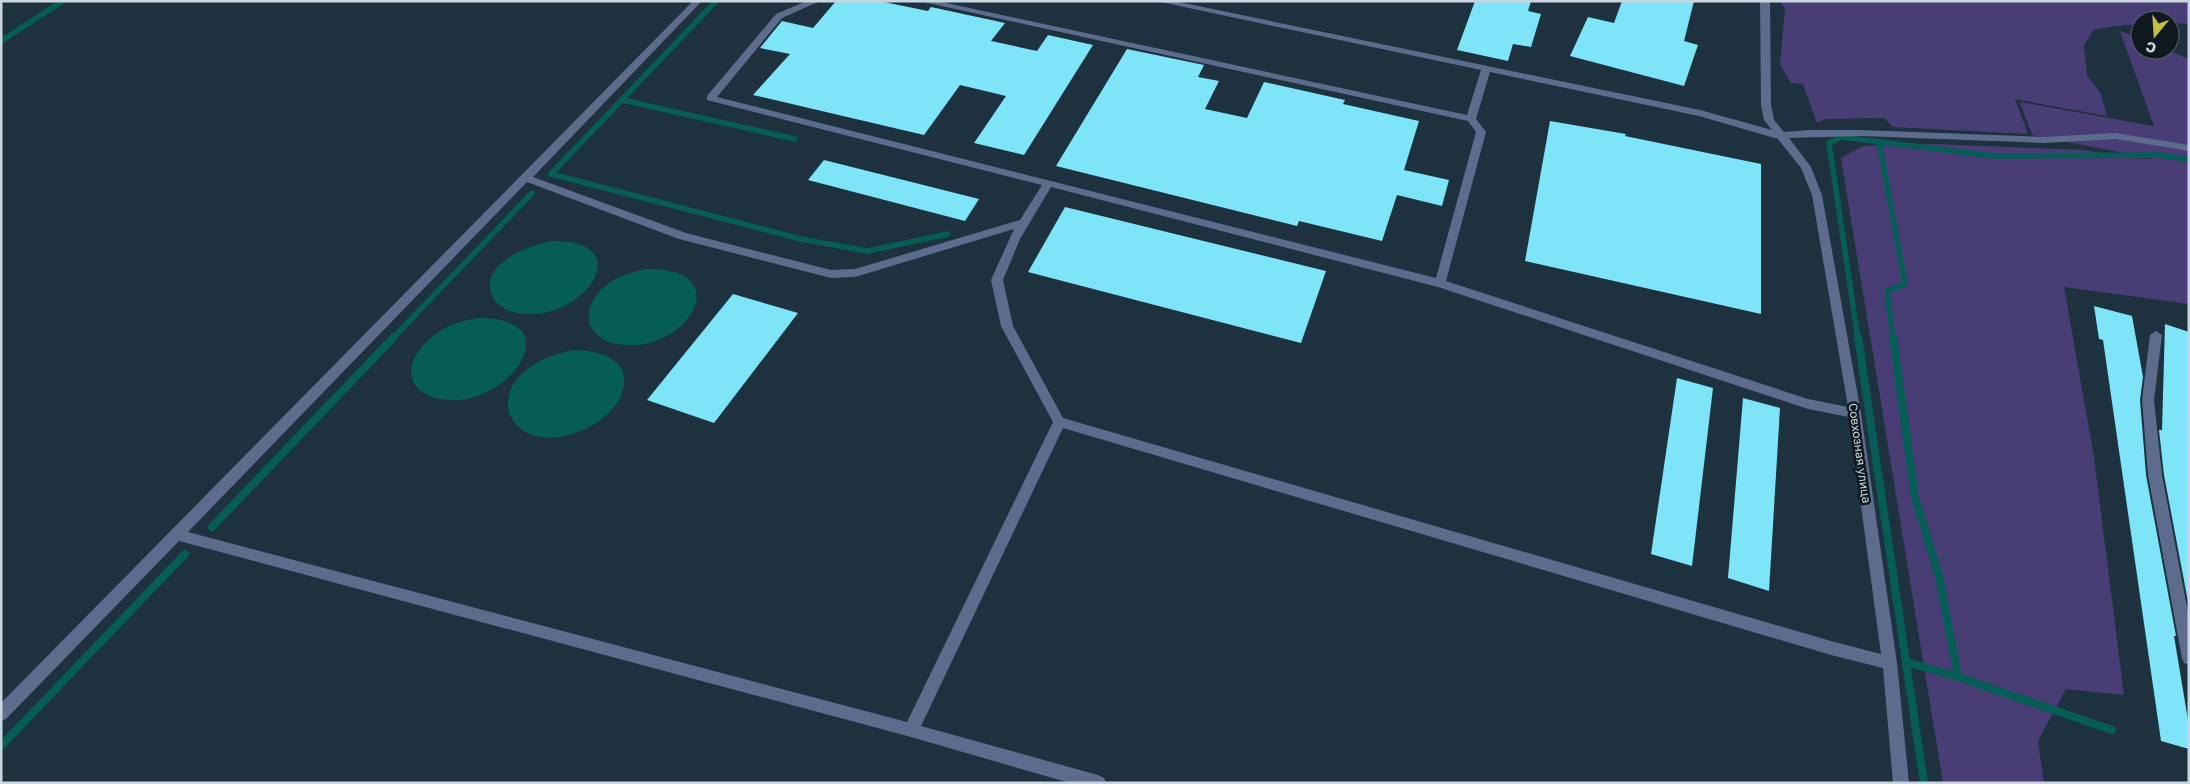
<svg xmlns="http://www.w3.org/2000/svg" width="2190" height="784" font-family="'Golos Text',sans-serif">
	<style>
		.green { fill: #493d76 }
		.water { fill: #055d56 }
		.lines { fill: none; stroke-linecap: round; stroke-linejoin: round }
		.stream-far1 { stroke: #055d56; stroke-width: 5.5 }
		.stream { stroke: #055d56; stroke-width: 8 }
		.building { fill: #7ee4f8 }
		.minor { fill: #5d6c8d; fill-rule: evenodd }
		.labels { text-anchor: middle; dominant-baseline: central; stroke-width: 5; stroke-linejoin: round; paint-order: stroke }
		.street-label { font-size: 12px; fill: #cad6df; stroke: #0f181e }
	</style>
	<rect width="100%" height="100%" fill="#1d313f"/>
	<!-- green -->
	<g class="green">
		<path d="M1780,1H2189V24L2170,23V20H2140V24L2115,26L2093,30L2084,46L2087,75L2101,94L2107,116L2015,99L2028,134L1893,127L1884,118L1825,119L1817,123L1803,84L1791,83L1780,64L1785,9Z"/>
		<path d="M2120,31L2140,39V50H2167L2189,59V304L2064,287L2094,457L2124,695L2066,689L2038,741L2044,783H1943L1841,158L1863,146L1935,144L2085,150L2128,158L2154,159L2032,135L2020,102L2154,126Z"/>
	</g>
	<!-- water -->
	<g class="water">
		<path d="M551,241C639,239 587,319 524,314C513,313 500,309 494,299C474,267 528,245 551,241Z"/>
		<path d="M647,269C741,268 685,357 617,344C582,337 581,306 605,286C617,276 632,272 647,269Z"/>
		<path d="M478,318C572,317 510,406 447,400C403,396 401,361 433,336C446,325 462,321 478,318Z"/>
		<path d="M573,350C596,350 632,358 623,390C619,406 605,418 591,426C507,471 464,373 573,350Z"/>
	</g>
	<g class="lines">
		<!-- stream-far1 -->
		<g class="stream-far1">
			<path d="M716,1L551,174L801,239L867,251L948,234"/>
			<path d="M1,41L63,1"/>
			<path d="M622,100L795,139"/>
			<path d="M1879,142L1905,284L1887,291L1893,339"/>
			<path d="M392,339L532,193"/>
			<path d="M1858,339L1829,143L1841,137L1993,156L2160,155L2189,160"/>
		</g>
		<!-- stream -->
		<g class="stream">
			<path d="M1858,337L1924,783"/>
			<path d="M1893,337L1915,498L1939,576L1958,677"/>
			<path d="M212,527L394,337"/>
			<path d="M1906,662L1958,677L2112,730"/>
			<path d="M1,746L185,554"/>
		</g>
	</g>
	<!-- building -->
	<g class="building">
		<path d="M836,1H879L928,11L931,7L1005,23L991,41L1037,51L1048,35L1093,45L1024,155L974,143L1006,96L960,85L924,135L753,95L790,54L760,48L782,21L813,28Z"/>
		<path d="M1475,1H1531L1528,11L1541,14L1531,47L1513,44L1508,61L1457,50Z"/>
		<path d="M1622,1H1694L1684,41L1698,45L1684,86L1570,56L1588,17L1614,23Z"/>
		<path d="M1127,49L1204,65L1198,77L1219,81L1205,109L1247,118L1264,82L1345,100L1343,104L1419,121L1404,170L1449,180L1442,206L1397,195L1382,241L1299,221L1297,226L1056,166Z"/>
		<path d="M1550,121L1626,134L1625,136L1761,164V314L1525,261Z"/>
		<path d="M824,160L979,199L965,221L808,180Z"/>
		<path d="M1065,207L1326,271L1301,343L1028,272Z"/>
		<path d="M733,294L798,313L714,423L647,400Z"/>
		<path d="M2094,306L2132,316L2143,377L2140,400L2146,475L2176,636H2174L2189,726V749L2161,741L2103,340L2099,339Z"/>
		<path d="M2165,324L2189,332V607L2164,475L2159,430H2162Z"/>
		<path d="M1677,378L1713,388L1692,566L1651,554Z"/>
		<path d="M1743,398L1780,408L1769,591L1728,578Z"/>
	</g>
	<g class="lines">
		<!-- minor -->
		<g class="minor">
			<path d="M693,1H702L533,177L686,233L831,270L855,269L1020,220L1042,185L707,100V96L776,14L807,1H820L782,18L717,97L1436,278L1476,132L1468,121L919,1H937L1467,115L1481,70L1156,1H1174L1700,110L1772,130L1764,120L1761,105L1760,1H1770L1771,105L1774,120L1784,132L1808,130H1861L2044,137L2116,133L2189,145V151L2116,139L2044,143L1861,136L1789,138L1811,167L1822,195L1861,413L1897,663L1909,783H1893L1883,668L1831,655L1063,428L921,726L1098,775L1104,778L1106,783H1070L911,737L179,541L6,719L1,721V703ZM1490,72L1699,116L1778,139L1801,168L1812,195L1848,407L1808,399L1446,281L1486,132L1476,119ZM527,182L679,239L831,278L855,277L1014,229L991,280L1001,326L1053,422L907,722L188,532ZM1051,187L1438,287L1808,409L1849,417L1881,654L1831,641L1063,418L1013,326L1003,280L1020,239Z"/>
			<path d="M2156,331L2162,335L2154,400L2162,475L2189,618V665L2184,663L2182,658L2148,475L2142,400L2150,335Z"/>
		</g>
	</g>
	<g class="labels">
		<!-- street labels -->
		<g class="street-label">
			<text transform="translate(1860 453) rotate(82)">Совхозная улица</text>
		</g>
	</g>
	<!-- border -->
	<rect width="2190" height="784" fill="none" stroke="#cad6df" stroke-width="5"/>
	<!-- north arrow -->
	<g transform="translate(2155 35) rotate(198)"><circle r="24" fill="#0f181e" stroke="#5a646b"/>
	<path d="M0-4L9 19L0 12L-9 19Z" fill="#c4bd3e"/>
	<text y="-8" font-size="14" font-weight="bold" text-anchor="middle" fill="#cad6df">С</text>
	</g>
</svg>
